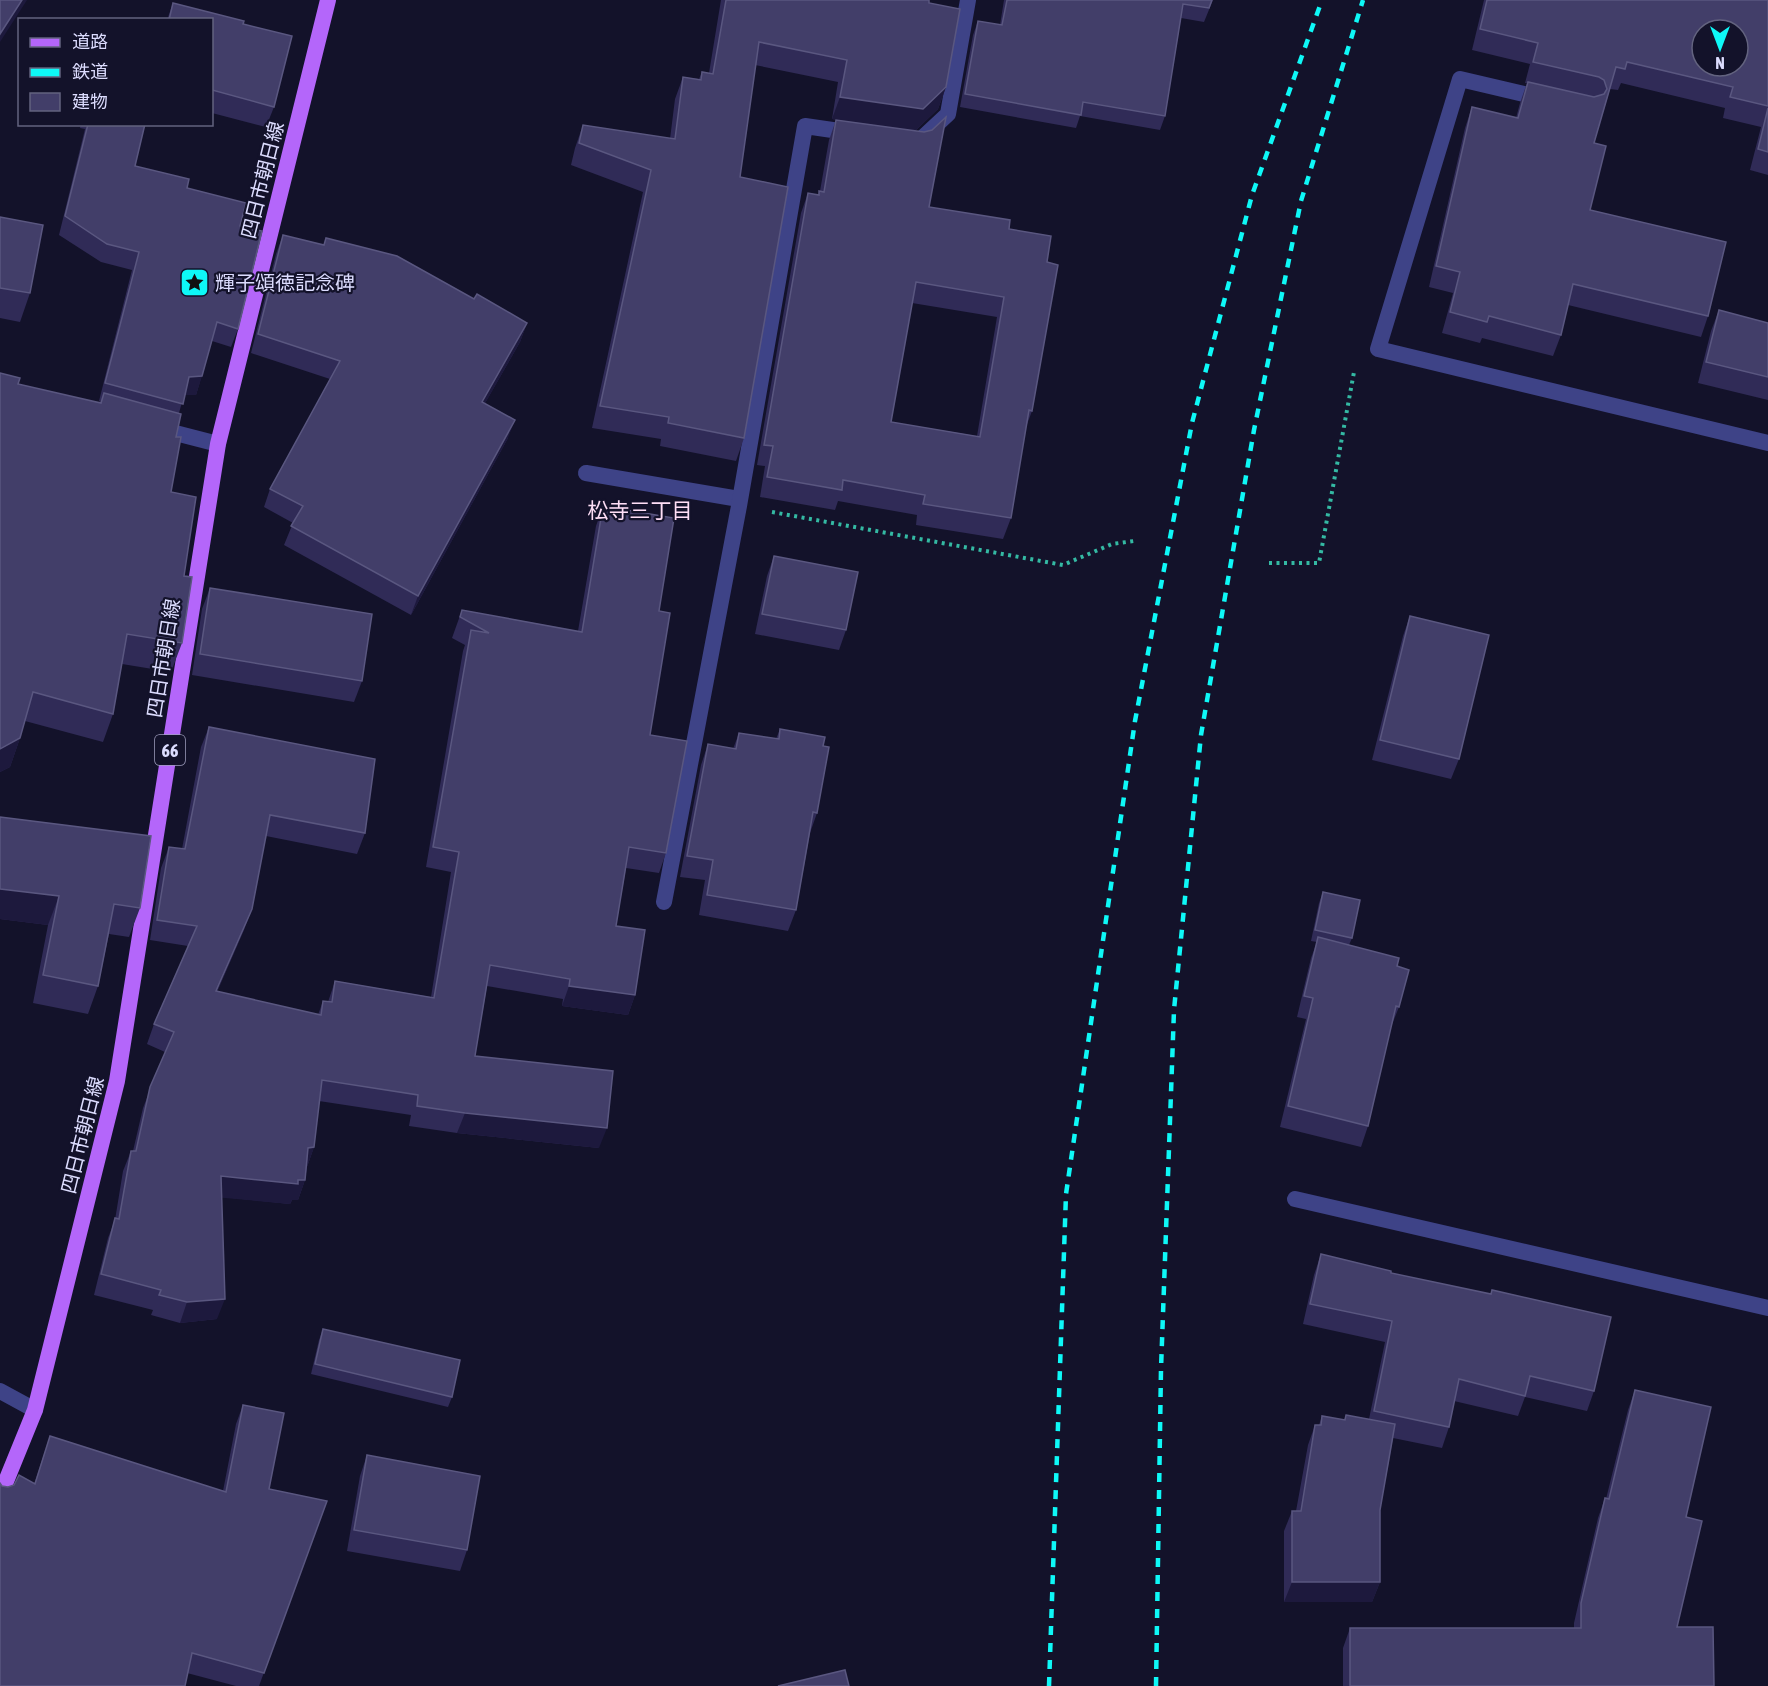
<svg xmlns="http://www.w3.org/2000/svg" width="1768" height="1686" font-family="'Asap Condensed','Noto Sans JP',sans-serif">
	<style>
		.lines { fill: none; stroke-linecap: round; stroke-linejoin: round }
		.path { stroke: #34b9a3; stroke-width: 4; stroke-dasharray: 3 4.5; stroke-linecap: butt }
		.minor { stroke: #3e4387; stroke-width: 16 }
		.primary { stroke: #b466fa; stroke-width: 16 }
		.rail { stroke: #0ef8f7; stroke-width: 4.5; stroke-dasharray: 9 8; stroke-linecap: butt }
		.wall { fill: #302b57; fill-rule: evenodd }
		.shaded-wall { fill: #1d193d }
		.building { fill: #423e69; stroke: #5a5780; stroke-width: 1.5; fill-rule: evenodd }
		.labels { text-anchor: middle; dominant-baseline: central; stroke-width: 4.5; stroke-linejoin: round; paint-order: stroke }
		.shield { fill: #13122a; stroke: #a09fbe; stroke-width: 1.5 }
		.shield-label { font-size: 18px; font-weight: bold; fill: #dcdcfe }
		.street-label { font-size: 20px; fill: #dcdcfe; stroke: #13122a }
		.poi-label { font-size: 20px; fill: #dcdcfe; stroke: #13122a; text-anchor: start }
		.neighbourhood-label { font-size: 21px; fill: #fedef6; stroke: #13122a }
	</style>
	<rect width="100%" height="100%" fill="#13122a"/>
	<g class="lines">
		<!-- path -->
		<g class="path">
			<path d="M772,512L1063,565L1112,544L1134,541"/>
			<path d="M1269,563H1319L1354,372"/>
		</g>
		<!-- minor -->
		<g class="minor">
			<path d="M1545,99L1460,79L1378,349L1768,443"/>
			<path d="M914,142H918L948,114L968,0"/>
			<path d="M156,428L218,444"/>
			<path d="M586,473L739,499"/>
			<path d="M664,902L739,506L805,126L853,133"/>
			<path d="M1295,1199L1768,1308"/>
			<path d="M0,1391L35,1410"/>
		</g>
		<!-- primary -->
		<path class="primary" d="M0,1496L35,1410L117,1081L218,444L328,0"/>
		<!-- rail -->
		<g class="rail">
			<path d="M1049,1686L1066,1194L1135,721L1192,423L1252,195L1322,0"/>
			<path d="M1156,1686L1161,1369L1174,1010L1201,735L1254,430L1301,201L1363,0"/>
		</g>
	</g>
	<!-- wall -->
	<g class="wall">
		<path d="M721,0H929V3L946,87L938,109L915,131L832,119L838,82L755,65L740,177L744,438L736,461L660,446L661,439L592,428L643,192L571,165L575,148L583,125L670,139L675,99L683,77L699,79L702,72L709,73Z"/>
		<path d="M1004,0H1213L1204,22L1181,18L1165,116L1160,130L1080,116L1076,128L960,107L973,35L978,21L1000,25Z"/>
		<path d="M1484,0H1768V175L1750,170L1761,127L1723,118L1725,108L1621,83L1618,90L1610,89L1594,143L1590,210L1708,316L1701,337L1568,305L1561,335L1553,356L1482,338L1480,343L1442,333L1453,293L1429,287L1465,128L1472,107L1516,118L1520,103L1527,83H1525L1530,64L1472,50Z"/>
		<path d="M173,3L243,24L274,107L266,127L212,113V20H167Z"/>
		<path d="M836,120L929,207L1009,229L1047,262L1032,411L1026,427L1011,518L1003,539L916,525L917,515L838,501L835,510L760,497L765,466L757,465L801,213L808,193L818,195L820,191L829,140ZM912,303L997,317L977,436L891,422Z"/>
		<path d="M81,124H145L135,166L187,188L240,226L238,329L231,347L212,341L196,395H184L179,413L171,492L184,576L182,643L171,672L122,664L113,714L103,742L25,721L20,738L10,767L0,772V373L18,384L100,403L101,402L99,401L132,270L101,262L59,235L85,129L80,128Z"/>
		<path d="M0,217L30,293L20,322L0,318Z"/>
		<path d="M283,235L474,299L527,323L520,342L485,403L508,438L411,615L284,545L293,523L264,507L270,489L330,379L251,353L276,254Z"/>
		<path d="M1719,310L1768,323V400L1698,383L1711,331Z"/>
		<path d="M603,506L659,611L650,735L666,853L659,873L626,868L616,926L635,995L628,1015L562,1006L563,999L487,986L475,1056L599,1148L457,1133L409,1126L411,1115L319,1101L314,1147L307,1167L305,1180L298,1200H292L290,1204L222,1197L217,1319L180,1323L151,1315L153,1310L94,1295L108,1238L115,1220L123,1171L131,1151H133L143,1108L165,1052L147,1044L154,1024L188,946L150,940L161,868L169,847L182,849L201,747L209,727L365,833L357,854L266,836L244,930L217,992L318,1015L323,1001L328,1002L335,981L431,997L451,872L426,867L463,651L465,645L452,638L462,610L578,631L596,526Z"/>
		<path d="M774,556L846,630L839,650L755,634L767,576Z"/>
		<path d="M210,588L362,681L354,702L192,675L202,609Z"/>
		<path d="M1410,616L1459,759L1451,779L1372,760L1403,636Z"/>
		<path d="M780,729L823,746L817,813L810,833L796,910L788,931L699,915L705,880L680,877L701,765L708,744L733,749L739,733L776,739Z"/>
		<path d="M0,817L140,908L129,937L109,934L98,986L88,1014L33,1003L48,925L0,919Z"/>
		<path d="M1323,892L1352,938L1349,945L1397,966L1399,1007L1391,1027L1368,1126L1361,1147L1280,1127L1306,1019L1297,1017L1311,958L1317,942L1311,941L1319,903Z"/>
		<path d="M1321,1254L1391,1273L1491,1294L1492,1290L1594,1391L1587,1411L1525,1397L1518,1416L1454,1401L1449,1427L1442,1448L1393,1438L1380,1510V1582L1372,1602H1284V1531L1292,1511H1296L1308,1445L1315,1425H1319L1322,1416L1344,1420L1346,1415L1369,1419L1385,1342L1303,1324L1314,1275Z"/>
		<path d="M323,1329L452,1397L448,1407L311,1374L319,1340Z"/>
		<path d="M1635,1390L1686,1517L1677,1627L1714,1686H1343V1648L1350,1628H1574V1623L1598,1518L1605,1498L1606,1499L1628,1410Z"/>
		<path d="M243,1405L269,1489L327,1501L259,1686H236L187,1673L2,1486L8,1487L14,1485L34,1484L50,1436L223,1491L236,1424Z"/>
		<path d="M367,1455L467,1550L460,1571L347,1551L360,1476Z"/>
	</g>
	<!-- shaded-wall -->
	<g class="shaded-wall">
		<path d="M22,0H27L0,42V34Z"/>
		<path d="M946,87L938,109L915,131L832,119L840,97Z"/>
		<path d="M527,323L520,342L475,421L482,402Z"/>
		<path d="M202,376L196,395H182L189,377Z"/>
		<path d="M515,420L508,438L411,615L418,596Z"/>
		<path d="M20,738L10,767L0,772V749Z"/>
		<path d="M0,889L59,896L48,925L0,919Z"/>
		<path d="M252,909L244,930L208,1012L216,991Z"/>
		<path d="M569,986L635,995L628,1015L562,1006Z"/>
		<path d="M465,1113L607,1128L599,1148L457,1133Z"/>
		<path d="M314,1147L307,1167L308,1148Z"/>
		<path d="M221,1176L298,1180H305L298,1200H292L290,1204L214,1197Z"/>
		<path d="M225,1299L217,1319L180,1323L187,1302Z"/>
		<path d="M1292,1582H1380L1372,1602H1284Z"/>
	</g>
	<!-- building -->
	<g class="building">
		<path d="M0,0H22L0,34Z"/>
		<path d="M726,0H929V3L960,9L946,87L923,109L840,97L847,60L759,42L740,177L788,187L744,438L668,423L669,417L600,406L651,170L579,143L583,125L675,139L683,77L701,80L702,72L713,74Z"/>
		<path d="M1007,0H1212L1209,8L1183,4L1165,116L1083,102L1081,115L965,94L978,21L1002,25Z"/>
		<path d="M1487,0H1768V106L1730,97L1733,87L1627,62L1625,69L1616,67L1594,143L1606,146L1590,210L1726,242L1708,316L1573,284L1561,335L1489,316L1487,322L1450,312L1460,272L1436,266L1472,107L1518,118L1528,82L1594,97L1604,94L1607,89L1604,80L1599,77L1533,62L1538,43L1480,29ZM1702,30H1738V66H1702Z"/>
		<path d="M173,3L244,21L243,24L292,36L274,107L212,90V20H169Z"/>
		<path d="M1768,108V152L1758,149Z"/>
		<path d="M946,117L929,207L1010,220L1009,229L1051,236L1047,262L1058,265L1032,411L1029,410L1011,518L923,504L925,495L843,480L842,490L767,477L773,446L764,445L808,193L819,195V191L824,192L836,120L924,132L932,130ZM916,282L1004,297L980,437L891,422Z"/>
		<path d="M88,124H145L135,166L189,179L187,188L246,203L240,226L262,231L238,329L217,322L202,376L189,377L183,404L105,383L139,252L107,244L65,216Z"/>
		<path d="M0,217L43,225L30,293L0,288Z"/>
		<path d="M283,235L324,245L326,238L397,256L474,299L477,294L527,323L482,402L515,420L418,596L291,526L303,506L270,489L340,361L258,334Z"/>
		<path d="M1719,310L1768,323V377L1706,362Z"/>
		<path d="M0,373L20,378L18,384L101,403L104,393L181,414L176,437H181L171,492L196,497L184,576L192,577L182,643L127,634L113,714L33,692L20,738L0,749Z"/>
		<path d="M603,506L674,518L659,611L670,613L650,735L687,741L666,853L629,847L616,926L645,930L635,995L569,986L570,979L490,965L475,1056L613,1071L607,1128L465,1113L417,1106L418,1095L322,1080L314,1147L308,1148L305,1180H298V1184L221,1176L225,1299L187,1302L159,1295L161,1290L101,1274L115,1218L119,1219L131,1151H136L150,1087L174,1032L154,1024L197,926L157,920L169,847L185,849L209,727L375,759L365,833L270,815L252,909L216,991L321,1015L323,1001L332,1002L335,981L434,998L459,852L433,847L471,630L489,633L460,617L462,610L582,632Z"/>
		<path d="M774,556L858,572L846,630L762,614Z"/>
		<path d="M210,588L372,614L362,681L200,654Z"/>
		<path d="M1410,616L1489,635L1459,759L1380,740Z"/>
		<path d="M780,729L825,737L823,746L829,747L817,813L813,812L796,910L707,895L713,860L687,856L708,744L736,749L739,733L779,739Z"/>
		<path d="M0,817L151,836L140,908L114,904L98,986L43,975L59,896L0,889Z"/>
		<path d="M1323,892L1360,900L1352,938L1315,930Z"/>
		<path d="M1318,937L1399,958L1397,966L1409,970L1399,1007L1396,1006L1368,1126L1288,1106L1313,998L1304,996Z"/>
		<path d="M1321,1254L1391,1271V1273L1491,1294L1492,1290L1611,1317L1594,1391L1530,1376L1525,1396L1459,1379L1449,1427L1374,1411L1392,1321L1310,1304Z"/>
		<path d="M323,1329L460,1360L452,1397L315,1364Z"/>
		<path d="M1635,1390L1711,1407L1686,1517L1702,1521L1677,1627H1713L1714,1686H1350V1628H1581V1603L1605,1498L1609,1499Z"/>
		<path d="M243,1405L284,1413L269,1489L327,1501L264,1673L192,1653L185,1686H0V1483L2,1486L8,1487L14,1485L19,1475L35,1484L50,1436L226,1492Z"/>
		<path d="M1346,1415L1395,1424L1380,1510V1582H1292V1511H1301L1315,1425H1321L1322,1416L1345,1420Z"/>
		<path d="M367,1455L480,1476L467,1550L354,1530Z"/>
		<path d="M845,1670L849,1686H778Z"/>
	</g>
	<!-- icons -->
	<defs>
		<symbol id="sight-square" viewBox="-11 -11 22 22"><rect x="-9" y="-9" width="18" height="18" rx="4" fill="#0ef8f7" stroke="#13122a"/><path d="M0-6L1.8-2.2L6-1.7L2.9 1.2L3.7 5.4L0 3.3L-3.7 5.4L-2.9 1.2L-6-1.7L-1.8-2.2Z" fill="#111"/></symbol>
	</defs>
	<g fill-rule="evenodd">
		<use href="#sight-square" x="178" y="266" width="33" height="33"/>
	</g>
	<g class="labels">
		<!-- shield labels -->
		<rect class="shield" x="155" y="735" width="30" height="30" rx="4.5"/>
		<g class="shield-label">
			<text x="170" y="750">66</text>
		</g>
		<!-- street labels -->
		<g class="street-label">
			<text transform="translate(262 180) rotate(-76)">四日市朝日線</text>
			<text transform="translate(163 658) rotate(-81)">四日市朝日線</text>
			<text transform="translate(82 1135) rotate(-76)">四日市朝日線</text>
		</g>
		<!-- poi labels -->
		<g class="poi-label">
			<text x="215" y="282">輝子頌徳記念碑</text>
		</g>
		<!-- neighbourhood labels -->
		<g class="neighbourhood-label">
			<text x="640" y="510">松寺三丁目</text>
		</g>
	</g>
	<!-- legend -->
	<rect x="18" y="18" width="195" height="108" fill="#13122a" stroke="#63637f" stroke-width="1.5"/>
	<rect x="30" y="38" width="30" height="9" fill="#b466fa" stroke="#63637f" stroke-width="1.5"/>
	<text x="72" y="48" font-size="18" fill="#dcdcfe">道路</text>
	<rect x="30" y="68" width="30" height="9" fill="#0ef8f7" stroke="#63637f" stroke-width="1.5"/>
	<text x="72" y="78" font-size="18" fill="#dcdcfe">鉄道</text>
	<rect x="30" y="93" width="30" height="18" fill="#423e69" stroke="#63637f" stroke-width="1.5"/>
	<text x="72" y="108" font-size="18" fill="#dcdcfe">建物</text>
	<!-- north arrow -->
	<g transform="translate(1720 48) rotate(180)"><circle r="28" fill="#13122a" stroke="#63637f" stroke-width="1.5"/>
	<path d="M0-4.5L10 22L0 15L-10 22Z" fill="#0ef8f7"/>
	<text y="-9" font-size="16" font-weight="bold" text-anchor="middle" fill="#dcdcfe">N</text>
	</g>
</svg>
